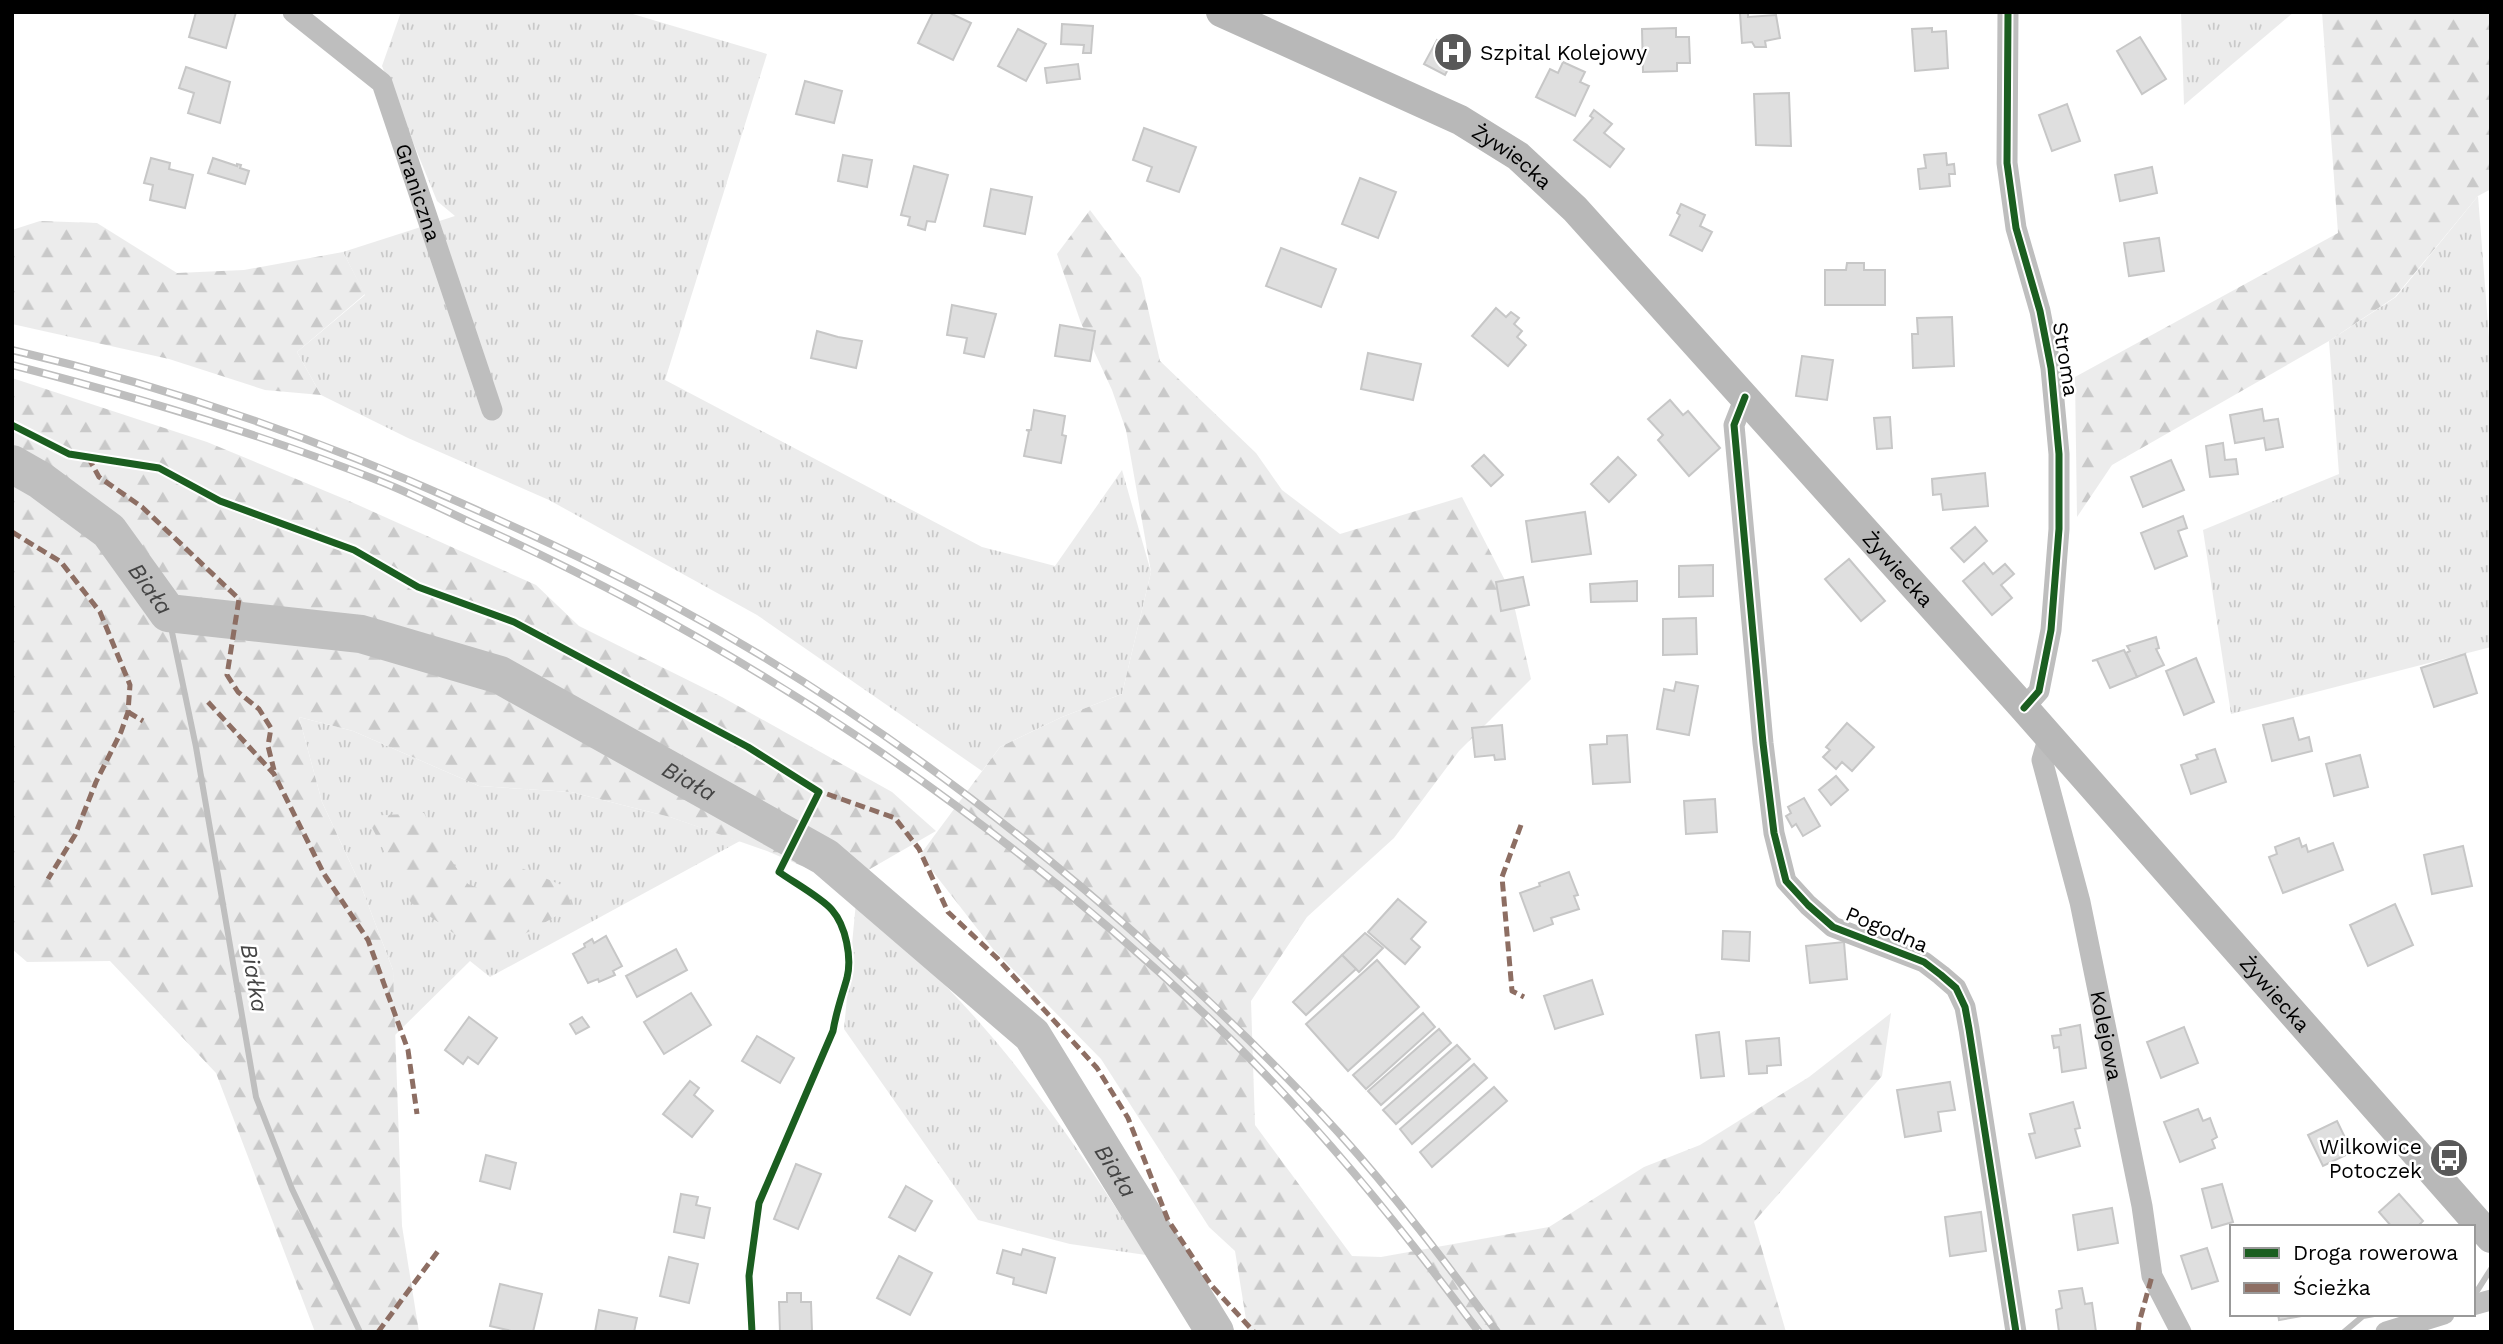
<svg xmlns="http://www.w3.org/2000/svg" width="2503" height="1344" font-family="'Work Sans',sans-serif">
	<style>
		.grass { fill: url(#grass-tufts) }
		.forest { fill: url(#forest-firs) }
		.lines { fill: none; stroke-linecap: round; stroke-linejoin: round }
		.stream { stroke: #bfbfbf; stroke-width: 6 }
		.river { stroke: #bfbfbf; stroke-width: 38 }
		.building { fill: #dfdfdf; stroke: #c7c7c7; stroke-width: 2 }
		.minor { stroke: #bebebe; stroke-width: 21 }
		.secondary { stroke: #b8b8b8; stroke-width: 30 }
		.rail-casing { stroke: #bebebe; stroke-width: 8 }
		.rail { stroke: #fff; stroke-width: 5; stroke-dasharray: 16; stroke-linecap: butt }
		.quiet { stroke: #8d6e63; stroke-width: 5; stroke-dasharray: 10 5; stroke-linecap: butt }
		.cycleway-casing { stroke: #fff; stroke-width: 11 }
		.cycleway { stroke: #1b5e20; stroke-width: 7 }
		.labels { text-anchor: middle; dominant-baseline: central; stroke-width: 5; stroke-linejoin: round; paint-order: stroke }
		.poi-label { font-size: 21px; fill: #000; stroke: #fff; text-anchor: start }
		.street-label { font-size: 21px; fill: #000; stroke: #fff }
		.water-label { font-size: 23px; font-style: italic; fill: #444; stroke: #fff }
	</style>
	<defs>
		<pattern id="grass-tufts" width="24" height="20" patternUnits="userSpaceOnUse" patternTransform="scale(1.75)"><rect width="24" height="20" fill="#ececec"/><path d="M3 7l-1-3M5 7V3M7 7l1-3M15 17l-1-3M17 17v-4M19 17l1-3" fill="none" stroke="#c9c9c9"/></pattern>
		<pattern id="forest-firs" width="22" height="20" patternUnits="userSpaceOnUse" patternTransform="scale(1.75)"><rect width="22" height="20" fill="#ececec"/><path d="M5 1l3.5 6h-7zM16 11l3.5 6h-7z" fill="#c9c9c9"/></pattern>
	</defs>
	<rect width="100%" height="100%" fill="#fff"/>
	<!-- grass -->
	<g class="grass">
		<path d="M401,12H626L767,54L665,380L982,547L1055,566L1122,470L1151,572L1122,694L1062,717L1000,747L982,771L757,615L549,500L408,438L321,395L297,352L365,295L343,252L455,216L437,201L382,66Z"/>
		<path d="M2181,12H2294L2184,105Z"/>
		<path d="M2478,196L2491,363V647L2231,714L2203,530L2339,474L2329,341L2396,297Z"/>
		<path d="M299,717L353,731L479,786L571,792L670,817L740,841L490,977L470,961L394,1036L393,970L361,886L322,802Z"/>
		<path d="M856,902C891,935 928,966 960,1001C1032,1078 1090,1166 1146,1255L1070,1244L978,1220L844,1029Z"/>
	</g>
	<!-- forest -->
	<g class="forest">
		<path d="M2322,12H2491V189L2478,196L2395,297L2329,341L2112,465L2077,517L2075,377L2338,233Z"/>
		<path d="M1090,210L1141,278L1160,361L1256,453L1282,490L1340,534L1462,497L1511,592L1531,679L1459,751L1394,838L1307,917L1251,1001L1255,1125L1352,1256L1381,1257L1549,1227L1644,1167L1700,1145L1809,1077L1891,1013L1882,1076L1754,1222L1786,1332H1248L1235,1251L1209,1227L1101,1059L993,949L920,855L1000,747L1062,717L1122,694L1151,572L1126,430L1112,390L1081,323L1057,254Z"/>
		<path d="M40,221L97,223L177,273L244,270L343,252L365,294L297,352L321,395L265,390L169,359L12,324V230Z"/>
		<path d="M12,378L207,442L347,500L536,585L579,626L722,697L892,792L936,831L844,884L767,851L670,817L571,792L479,786L353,731L299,717L322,802L361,886L393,970L402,1226L419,1332H315L216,1073L110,961L27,962L12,949Z"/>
		<path d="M424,813L446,853L468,884L496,895L519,867L566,887L572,907L500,948L466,942L411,903L366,816Z"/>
	</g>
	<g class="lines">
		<!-- stream -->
		<g class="stream">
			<path d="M168,613L196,747L256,1097L292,1189L360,1332"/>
			<path d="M2473,1291H2477L2491,1269"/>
			<path d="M2344,1332L2363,1316L2374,1314"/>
		</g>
		<!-- river -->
		<path class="river" id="s1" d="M12,464L40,480L109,531L168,613L361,634L500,675L825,857L1032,1035L1215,1332"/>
	</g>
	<!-- building -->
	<g class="building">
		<path d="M196,12H236L226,48L189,37Z"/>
		<path d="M933,12H948L971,23L953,60L918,43Z"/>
		<path d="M1748,12V17L1776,15L1780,38L1765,41L1766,47H1755L1752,42L1742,43L1740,13Z"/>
		<path d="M1062,24L1093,26L1091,53H1083L1084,45L1061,44Z"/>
		<path d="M1676,28V37H1689L1690,63H1677V71L1643,72L1642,29Z"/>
		<path d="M1932,28V32L1946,31L1948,68L1915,71L1912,29Z"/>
		<path d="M1018,29L1046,44L1026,81L998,66Z"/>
		<path d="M2140,37L2166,79L2142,94L2117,51Z"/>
		<path d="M1437,40L1458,51L1445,75L1424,64Z"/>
		<path d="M1563,62L1585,72L1580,82L1589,86L1575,116L1536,97L1550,69L1558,73Z"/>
		<path d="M1078,64L1080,79L1047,83L1045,68Z"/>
		<path d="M186,67L230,82L220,123L188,113L194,93L179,88Z"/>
		<path d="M805,81L842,91L834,123L796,114Z"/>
		<path d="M1789,93L1791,146L1756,145L1754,94Z"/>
		<path d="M2067,104L2080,141L2052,151L2039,115Z"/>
		<path d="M1594,110L1612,124L1604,133L1624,149L1610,167L1574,140L1593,118L1590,116Z"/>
		<path d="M1144,128L1196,147L1179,192L1147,181L1152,167L1133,160Z"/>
		<path d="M1946,153L1947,165L1954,164L1955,174H1949L1950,186L1920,189L1918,169L1926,168L1924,155Z"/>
		<path d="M843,155L872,160L867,187L838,181Z"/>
		<path d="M151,158L170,163L169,169L193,175L185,208L150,200L153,185L144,183Z"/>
		<path d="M213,158L237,166V164L241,165L240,168L249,171L245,184L208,173Z"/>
		<path d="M914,166L948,175L935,222L927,221L925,230L908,225L910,217L901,215Z"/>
		<path d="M2152,167L2157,193L2120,201L2115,175Z"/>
		<path d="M1360,178L1396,192L1378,238L1342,224Z"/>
		<path d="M991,189L1032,197L1025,234L984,226Z"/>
		<path d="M1681,204L1705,215L1700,226L1712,232L1702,251L1670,235L1680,215L1677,213Z"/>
		<path d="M2159,238L2164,271L2129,276L2124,243Z"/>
		<path d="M1281,248L1336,269L1321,307L1266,286Z"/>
		<path d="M1847,263H1864V270H1885V305H1825V270H1846Z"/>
		<path d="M952,305L996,314L984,357L964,353L967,338L947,335Z"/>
		<path d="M1496,308L1506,317L1511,312L1519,318L1514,324L1522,331L1517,337L1526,345L1508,366L1472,336Z"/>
		<path d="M1952,317L1954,366L1913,368L1912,334H1918L1917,318Z"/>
		<path d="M1060,325L1095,331L1090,361L1055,356Z"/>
		<path d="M817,331L838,337L862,341L856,368L811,358Z"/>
		<path d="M1368,353L1421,364L1413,400L1361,389Z"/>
		<path d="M1802,356L1833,360L1827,400L1796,396Z"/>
		<path d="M1670,400L1683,415L1688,411L1720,448L1689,476L1658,440L1663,435L1648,419Z"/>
		<path d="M2262,409L2264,421L2278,419L2283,447L2266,450L2264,438L2235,443L2230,415Z"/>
		<path d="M1034,410L1065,416L1062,435L1066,436L1061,463L1024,456L1029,431L1026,430H1031Z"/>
		<path d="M1890,417L1892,448L1877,449L1874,418Z"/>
		<path d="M2223,443L2225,460L2236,459L2238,474L2210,477L2206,446Z"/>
		<path d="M1484,455L1503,475L1491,486L1472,466Z"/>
		<path d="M1618,457L1636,475L1609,502L1591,484Z"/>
		<path d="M2171,460L2184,490L2143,507L2131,477Z"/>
		<path d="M1985,473L1988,506L1943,510L1941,494L1933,495L1932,479Z"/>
		<path d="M1585,512L1591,554L1532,562L1526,521Z"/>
		<path d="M2183,516L2187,528L2178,531L2187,556L2155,569L2141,533Z"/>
		<path d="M1975,527L1987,541L1964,562L1951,548Z"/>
		<path d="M1849,559L1885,601L1861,621L1825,579Z"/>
		<path d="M1984,563L1993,574L2005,564L2014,574L2001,585L2012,598L1992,615L1963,581Z"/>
		<path d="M1713,565V596L1679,597V566Z"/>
		<path d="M1523,577L1529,605L1501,611L1496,582Z"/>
		<path d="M1637,581V601L1591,602L1590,584Z"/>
		<path d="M1696,618L1697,654L1663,655V619Z"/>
		<path d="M2156,637L2159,648L2156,649L2164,665L2137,677L2126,653L2130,651L2127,646Z"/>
		<path d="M2124,650L2137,677L2110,688L2097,660L2092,661Z"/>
		<path d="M2465,654L2477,693L2434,707L2421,668Z"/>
		<path d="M2196,658L2214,702L2184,715L2166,671Z"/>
		<path d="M1676,682L1698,686L1689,735L1657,729L1664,689L1674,691Z"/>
		<path d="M2293,718L2299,740L2309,737L2312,751L2272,761L2263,725Z"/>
		<path d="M1847,723L1874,747L1852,771L1842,762L1836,769L1823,757L1830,750L1826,747Z"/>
		<path d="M1502,725L1505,759L1495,760L1494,755L1475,757L1472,728Z"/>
		<path d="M1627,735L1630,782L1593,784L1590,745L1607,744V736Z"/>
		<path d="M2215,749L2226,782L2191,794L2181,765L2198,759L2196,755Z"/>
		<path d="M2360,755L2368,787L2334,796L2326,764Z"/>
		<path d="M1836,776L1848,790L1831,805L1819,790Z"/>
		<path d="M1804,798L1820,826L1803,836L1796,824L1792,827L1786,816L1791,813L1788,807Z"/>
		<path d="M1715,799L1717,832L1686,834L1684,801Z"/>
		<path d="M2299,838L2302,847L2306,845L2308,852L2333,843L2343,870L2283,893L2269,857L2277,854L2275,847Z"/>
		<path d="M2463,846L2472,886L2432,894L2424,855Z"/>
		<path d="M1569,872L1578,895L1574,896L1579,909L1551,918L1553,924L1534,931L1520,893L1540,886L1539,883Z"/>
		<path d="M1398,899L1426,922L1411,939L1420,947L1405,964L1368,932Z"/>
		<path d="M2395,904L2413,945L2368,966L2350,925Z"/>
		<path d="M1723,931L1750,932L1749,961L1722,959Z"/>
		<path d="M1365,933L1383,948L1359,972L1342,955Z"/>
		<path d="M606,936L622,966L613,971L615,975L599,982L598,979L588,983L573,954L585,947L584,944L592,939L594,943Z"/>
		<path d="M1844,942L1847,979L1810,983L1806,946Z"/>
		<path d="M676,949L687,970L637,997L626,976Z"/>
		<path d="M1342,955L1356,969L1306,1015L1293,1002Z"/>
		<path d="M1377,960L1419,1007L1348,1071L1306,1024Z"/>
		<path d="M1592,980L1603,1014L1555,1029L1544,996Z"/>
		<path d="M691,993L711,1025L664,1054L644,1022Z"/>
		<path d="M1423,1013L1435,1027L1366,1089L1353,1075Z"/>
		<path d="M469,1017L497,1038L478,1064L468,1057L463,1064L445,1050Z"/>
		<path d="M582,1017L589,1027L576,1034L570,1024Z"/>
		<path d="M2080,1025L2086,1068L2062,1072L2059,1047L2054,1048L2052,1036L2061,1035L2060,1029Z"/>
		<path d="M2184,1027L2198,1063L2161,1078L2147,1042Z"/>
		<path d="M1439,1029L1451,1043L1381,1105L1368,1091Z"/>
		<path d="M1719,1032L1724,1076L1701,1078L1696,1035Z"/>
		<path d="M757,1036L794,1058L780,1083L742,1061Z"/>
		<path d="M1779,1038L1781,1065L1767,1066V1073L1749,1074L1746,1041Z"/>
		<path d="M1457,1045L1470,1059L1396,1124L1383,1110Z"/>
		<path d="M1474,1064L1487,1078L1412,1144L1400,1129Z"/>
		<path d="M690,1081L699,1088L694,1095L713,1111L692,1137L663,1114Z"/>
		<path d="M1950,1082L1955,1110L1938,1112L1941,1131L1905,1137L1897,1090Z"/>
		<path d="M1494,1087L1507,1101L1432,1167L1420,1152Z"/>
		<path d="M2073,1102L2080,1128L2075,1129L2080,1146L2036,1158L2029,1134L2035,1133L2030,1114Z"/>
		<path d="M2198,1109L2203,1121L2210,1118L2217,1137L2212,1140L2215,1148L2180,1162L2164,1122Z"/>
		<path d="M2337,1121L2352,1152L2323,1166L2308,1135Z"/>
		<path d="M486,1155L516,1163L510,1189L480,1181Z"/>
		<path d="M796,1164L821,1174L798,1229L774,1219Z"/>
		<path d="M2222,1184L2233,1222L2212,1228L2202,1189Z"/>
		<path d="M906,1186L932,1201L915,1231L889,1217Z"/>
		<path d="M681,1194L698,1197L696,1205L710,1208L704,1238L674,1232Z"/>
		<path d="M2399,1194L2423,1221L2417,1227H2392L2379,1212Z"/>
		<path d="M2112,1208L2118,1243L2078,1250L2073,1215Z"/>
		<path d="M1981,1212L1986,1251L1950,1256L1945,1217Z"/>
		<path d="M2207,1248L2218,1281L2192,1289L2181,1256Z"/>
		<path d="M1023,1249L1055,1258L1046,1293L1013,1284L1014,1278L997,1273L1003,1250L1021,1255Z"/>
		<path d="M899,1256L932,1273L910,1315L877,1298Z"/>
		<path d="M669,1257L698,1264L689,1303L660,1296Z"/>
		<path d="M500,1284L542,1294L533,1332H516L490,1326Z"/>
		<path d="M2082,1288L2085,1304L2092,1303L2096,1332H2059L2056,1310L2062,1308L2059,1291Z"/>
		<path d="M787,1293H801V1302H811L812,1332H780L779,1302H787Z"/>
		<path d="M599,1310L637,1318L634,1332H595Z"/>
		<path d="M2278,1314H2313L2279,1320Z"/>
	</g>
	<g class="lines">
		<!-- minor -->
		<g class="minor">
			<path id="s2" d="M293,12L382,83L492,410"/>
			<path d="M2008,12L2007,163L2016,228L2040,311L2051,368L2059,454V529L2051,630L2039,691L2024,708"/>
			<path d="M1745,397L1734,425L1763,743L1774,833L1786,881L1808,905L1833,927L1924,962L1941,975L1956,988L1965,1007L1969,1029L2016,1332"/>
			<path id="s3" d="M2049,736L2042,760L2080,902L2142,1206L2152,1276L2181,1332"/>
			<path d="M2473,1305L2491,1300"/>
			<path d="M2386,1332L2444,1314"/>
		</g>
		<!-- secondary -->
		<path class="secondary" id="s4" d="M1221,12L1460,120L1518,156L1575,209L2024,708L2491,1238"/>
		<defs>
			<g id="rail">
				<path d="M12,350C167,386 316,438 461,503C531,534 600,566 667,602C841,695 1002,814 1149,946C1214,1005 1278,1066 1338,1132C1395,1195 1446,1263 1497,1332"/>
				<path d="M12,365C137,397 262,434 382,482C412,494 442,509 472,523C747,646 998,816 1215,1024C1313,1118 1399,1224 1479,1332"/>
			</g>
		</defs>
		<!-- rail casing -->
		<use href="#rail" class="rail-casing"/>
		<!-- rail -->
		<use href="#rail" class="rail"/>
		<!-- quiet -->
		<g class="quiet">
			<path d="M88,457L99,477L142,507L239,599L227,675L238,692L259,709L271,728L268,746L274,770"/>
			<path d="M12,532L61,562L100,612L130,685L128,712L121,732L96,782L75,835L48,879"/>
			<path d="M208,702L274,774L324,874L368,940L408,1050L417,1114"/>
			<path d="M128,712L143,721"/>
			<path d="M813,789L895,818L919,849L948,912L997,958L1097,1068L1128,1118L1168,1220L1211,1285L1254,1332"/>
			<path d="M1521,825L1502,877L1512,991L1524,997"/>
			<path d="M378,1332L438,1251"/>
			<path d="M2138,1332L2139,1323L2152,1276"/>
		</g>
		<defs>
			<g id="cycleway">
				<path d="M2008,12L2007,163L2016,228L2040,311L2051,368L2059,454V529L2051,630L2039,691L2024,708"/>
				<path d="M1745,397L1734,425L1763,743L1774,833L1786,881L1808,905L1833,927L1924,962L1941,975L1956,988L1965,1007L1969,1029L2016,1332"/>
				<path d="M12,425L69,454L159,468L220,501L354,550L418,587L514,622L748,747L819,792L779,872C793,882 822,898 832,910C846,926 852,958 847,978C842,996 836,1012 833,1031L759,1203L749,1276L752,1332"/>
			</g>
		</defs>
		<!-- cycleway casing -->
		<use href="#cycleway" class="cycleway-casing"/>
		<!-- cycleway -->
		<use href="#cycleway" class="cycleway"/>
	</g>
	<!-- icons -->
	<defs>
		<symbol id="hospital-disc" viewBox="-11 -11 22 22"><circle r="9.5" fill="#595959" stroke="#fff"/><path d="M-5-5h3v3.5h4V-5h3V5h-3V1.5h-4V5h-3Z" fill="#fff"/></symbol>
		<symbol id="bus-disc" viewBox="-11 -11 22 22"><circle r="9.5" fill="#595959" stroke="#fff"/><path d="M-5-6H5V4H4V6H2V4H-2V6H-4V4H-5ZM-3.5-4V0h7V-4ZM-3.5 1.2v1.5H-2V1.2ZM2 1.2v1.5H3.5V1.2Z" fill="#fff"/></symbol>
	</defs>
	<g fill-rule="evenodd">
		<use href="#hospital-disc" x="1431" y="30" width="44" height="44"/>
		<use href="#bus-disc" x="2427" y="1136" width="44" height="44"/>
	</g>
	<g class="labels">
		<!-- poi labels -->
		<g class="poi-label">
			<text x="1480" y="52">Szpital Kolejowy</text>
			<text x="2422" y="1146" text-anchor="end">Wilkowice<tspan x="2422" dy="24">Potoczek</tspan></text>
		</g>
		<!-- street labels -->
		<g class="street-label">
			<text stroke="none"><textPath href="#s4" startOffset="326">Żywiecka</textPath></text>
			<text stroke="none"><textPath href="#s2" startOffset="229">Graniczna</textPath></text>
			<text transform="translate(2066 359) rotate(81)">Stroma</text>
			<text stroke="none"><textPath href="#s4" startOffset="892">Żywiecka</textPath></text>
			<text transform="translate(1887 929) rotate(23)">Pogodna</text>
			<text stroke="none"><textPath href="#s4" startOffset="1460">Żywiecka</textPath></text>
			<text stroke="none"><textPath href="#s3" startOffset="308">Kolejowa</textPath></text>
		</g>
		<!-- water labels -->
		<g class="water-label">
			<text stroke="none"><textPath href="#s1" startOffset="189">Biała</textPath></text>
			<text stroke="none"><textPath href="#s1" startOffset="775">Biała</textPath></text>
			<text transform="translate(254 978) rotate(80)">Białka</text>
			<text stroke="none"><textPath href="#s1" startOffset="1363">Biała</textPath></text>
		</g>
	</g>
	<!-- border -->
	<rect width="2503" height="1344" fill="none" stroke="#000000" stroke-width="28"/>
	<!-- legend -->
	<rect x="2230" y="1225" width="245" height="91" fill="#ffffff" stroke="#999999" stroke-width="2"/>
	<rect x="2244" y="1248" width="35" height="10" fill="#1b5e20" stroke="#999999" stroke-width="2"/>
	<text x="2293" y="1260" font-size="21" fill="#000000">Droga rowerowa</text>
	<rect x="2244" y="1283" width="35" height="10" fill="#8d6e63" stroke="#999999" stroke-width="2"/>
	<text x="2293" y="1295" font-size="21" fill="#000000">Ścieżka</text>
</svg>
